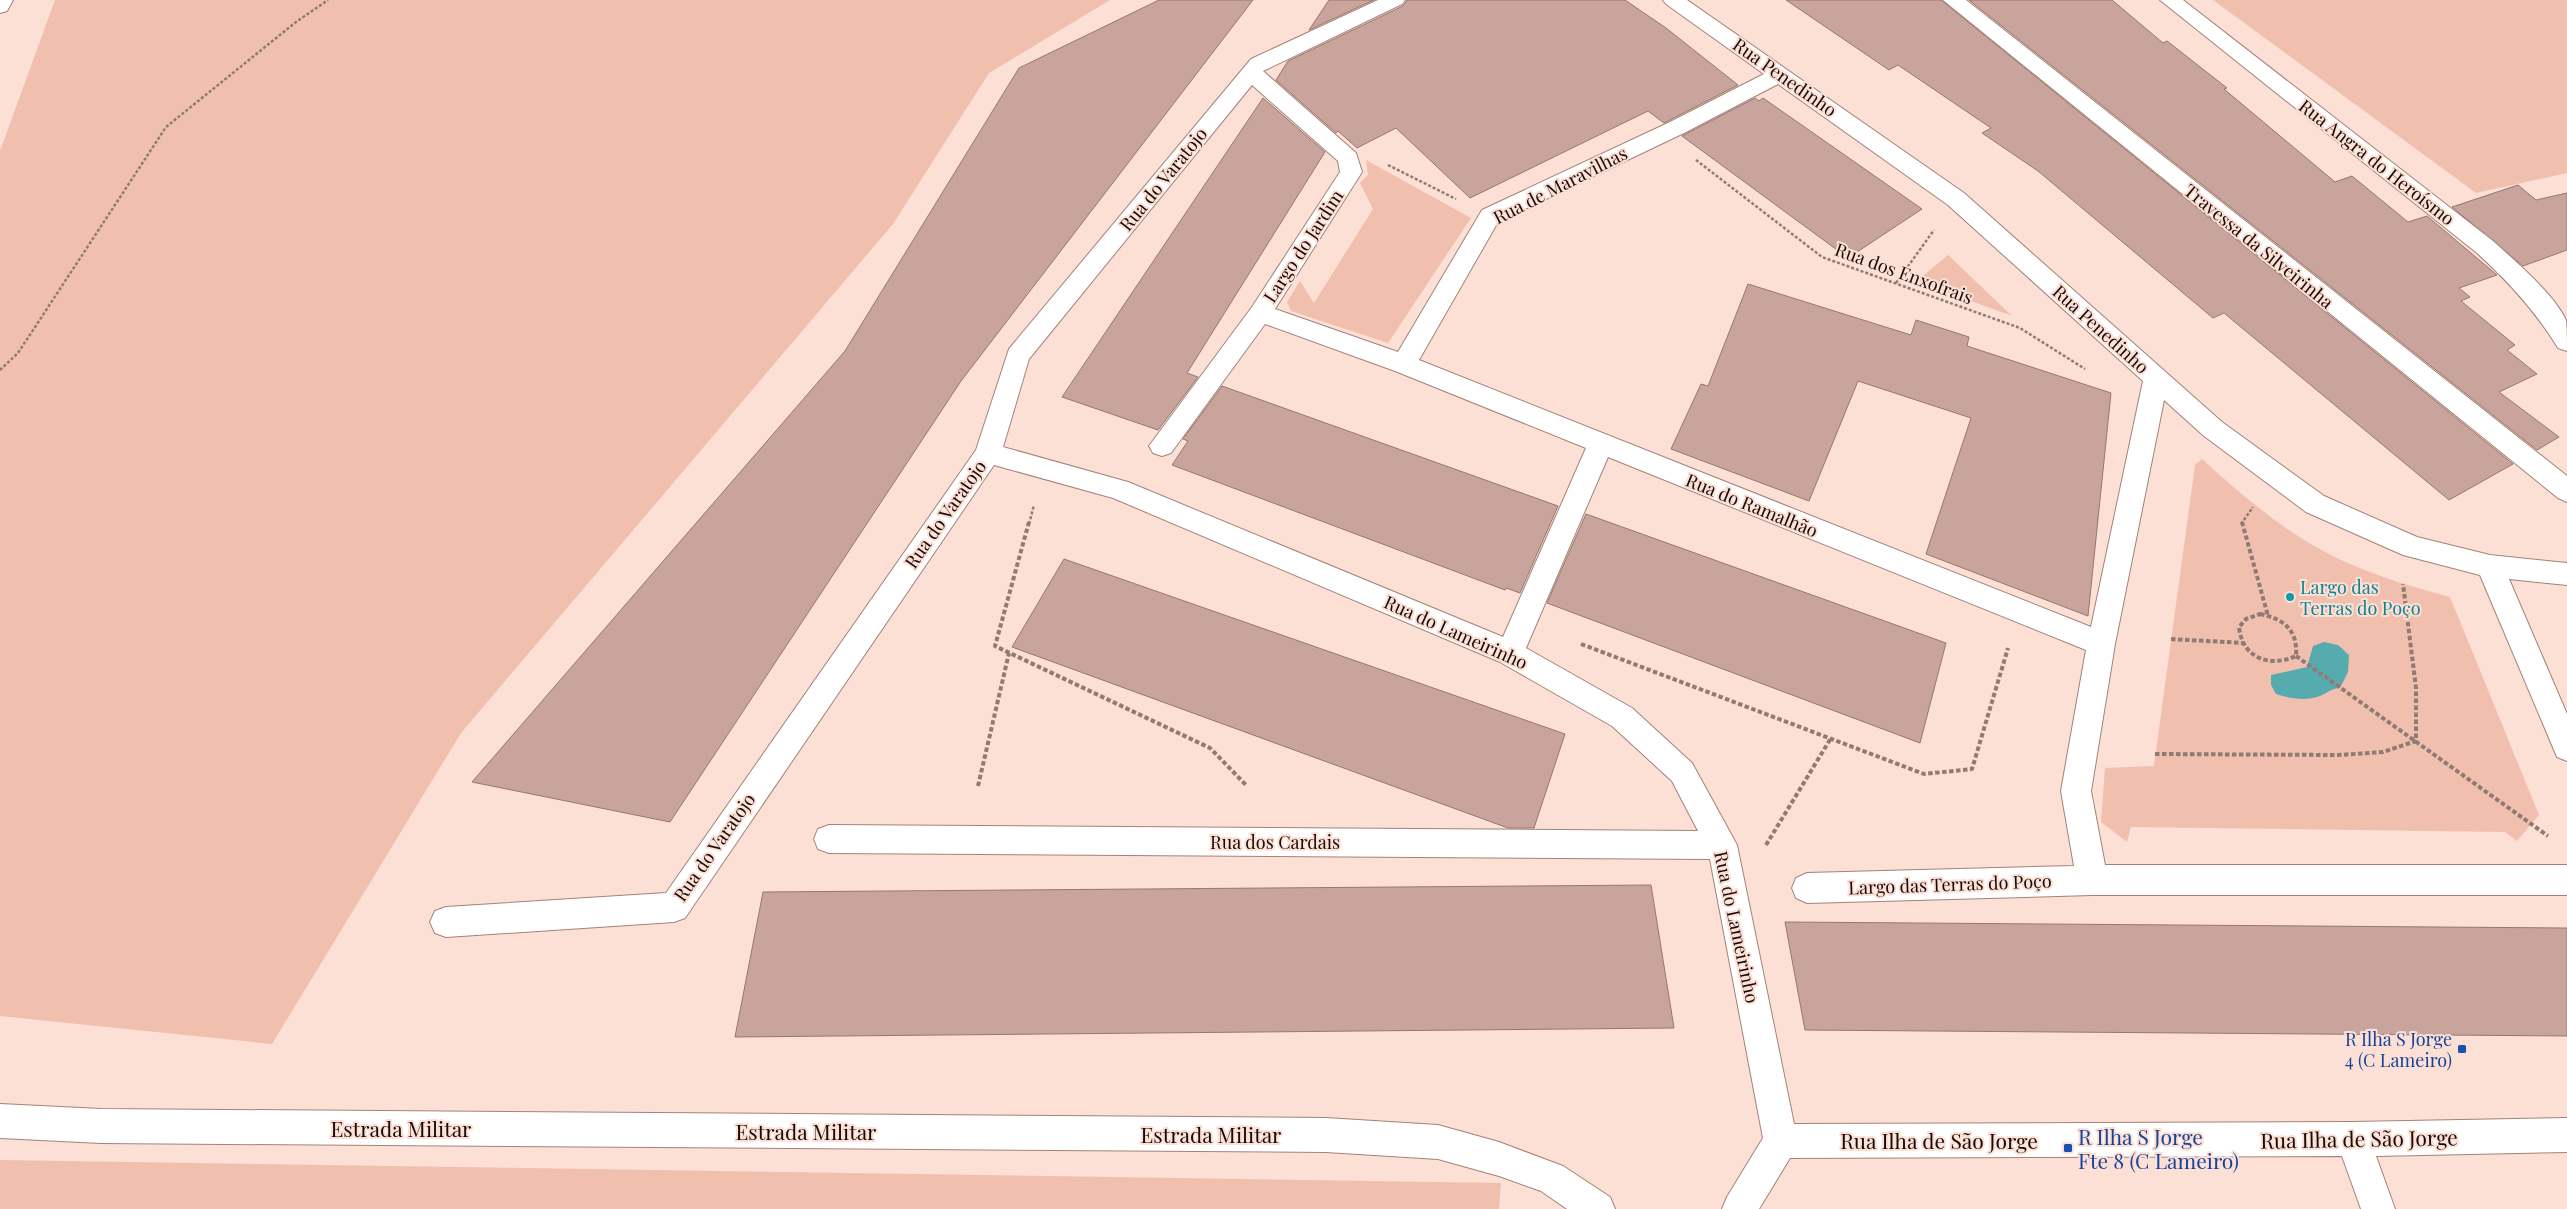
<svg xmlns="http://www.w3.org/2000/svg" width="2567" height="1209" font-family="'Playfair Display',serif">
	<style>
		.green { fill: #f1bfad }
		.water { fill: #56abaf }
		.building { fill: #c8a49d; stroke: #987670 }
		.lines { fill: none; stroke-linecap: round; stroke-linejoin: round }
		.minor-casing { stroke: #a38378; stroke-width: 2 }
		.path-far1 { stroke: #907b74; stroke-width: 2.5; stroke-dasharray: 3 2; stroke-linecap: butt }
		.path { stroke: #907b74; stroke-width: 4; stroke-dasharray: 4.5 2.5; stroke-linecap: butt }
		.minor { fill: #fff; fill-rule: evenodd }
		.culture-dot { fill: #0f9aa8; stroke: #fcdfd5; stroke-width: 2 }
		.transit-dot { fill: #1a4fb4; stroke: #fcdfd5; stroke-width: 2 }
		.labels { text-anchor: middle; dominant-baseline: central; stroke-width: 4; stroke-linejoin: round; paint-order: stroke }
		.street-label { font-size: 18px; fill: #170b08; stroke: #fcdfd5 }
		.culture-label { font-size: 18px; fill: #0d838f; stroke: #fcdfd5; text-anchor: start }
		.transit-label { font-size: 18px; fill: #164399; stroke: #fcdfd5; text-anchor: end }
		.near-street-label { font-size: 21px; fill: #170b08; stroke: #fcdfd5 }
		.near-transit-label { font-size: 21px; fill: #164399; stroke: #fcdfd5; text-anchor: start }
	</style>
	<rect width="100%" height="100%" fill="#fcdfd5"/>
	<!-- green -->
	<g class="green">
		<path d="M55,0H1110L989,73L893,224L461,733L272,1044L0,1016V151Z"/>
		<path d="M2213,0H2567V173L2476,193Z"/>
		<path d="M1366,160L1471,218L1388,343L1291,311L1287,302L1300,281L1314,303L1373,209L1360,183L1368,175Z"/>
		<path d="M1948,255L2012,316L1917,281Z"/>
		<path d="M2202,459C2237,491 2273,522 2314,546C2356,570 2404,585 2450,597L2539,815L2517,841L2505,832L2131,827L2127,842L2101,822L2105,768L2154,766L2195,465Z"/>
		<path d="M0,1160L1501,1183L1499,1209H0Z"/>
	</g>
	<!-- water -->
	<path class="water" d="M2324,642L2338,645L2349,655L2348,672L2340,688C2331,688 2325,695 2317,697C2303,701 2289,698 2276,694L2271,685V675L2307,667L2313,646Z"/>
	<!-- building -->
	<g class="building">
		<path d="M1159,0H1253L961,381L670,822L472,782L845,351L1019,68Z"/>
		<path d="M1329,0H1374L1309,30Z"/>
		<path d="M1407,0H1625L1666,28L1738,85L1664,123L1648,111L1470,198L1396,128L1357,148L1338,131L1336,133L1276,80L1288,61L1403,6Z"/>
		<path d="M1786,0H1941L2513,464L2449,500L2224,313L2213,318L2038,171L1982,133L1991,128L1898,65L1889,70Z"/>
		<path d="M1969,0H2112L2163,43L2167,41L2227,88L2224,89L2335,182L2352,176L2408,222L2427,216L2497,275L2459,288L2470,297L2461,301L2515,345L2507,350L2537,374L2499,392L2559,437L2537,450Z"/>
		<path d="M1263,98L1325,152L1187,373L1198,377L1158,430L1062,397Z"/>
		<path d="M1755,98L1759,101L1763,98L1922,209L1848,258L1682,136Z"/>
		<path d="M2518,185L2536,200L2567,193V250L2523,266L2452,207Z"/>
		<path d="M1748,284L1911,335L1916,320L1969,337L1967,346L2111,393L2088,616L1926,554L1971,418L1858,381L1809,501L1671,449L1701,384L1708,386Z"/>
		<path d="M1222,386L1558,506L1520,593L1506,588L1505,590L1172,465L1188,441L1183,439Z"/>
		<path d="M1586,514L1946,643L1920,743L1547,603Z"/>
		<path d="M1064,559L1565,734L1534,828H1508L1012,647Z"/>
		<path d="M1651,885L1674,1028L735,1037L763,892Z"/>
		<path d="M1785,922L2567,928V1036L1805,1030Z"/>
	</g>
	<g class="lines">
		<defs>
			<g id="minor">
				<path d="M0,0H13L7,11L0,13Z"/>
				<path d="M1378,0H1405L1402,4L1263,71L1356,153L1362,172L1275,309L1398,352L1482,210L1670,122L1764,74L1666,4L1663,0H1687L1964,193L2222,422L2324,496L2417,537L2490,555L2567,563V585L2509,579L2567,714V761L2557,757L2480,575L2403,555L2306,512L2204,436L2164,400L2115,644L2091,791L2105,865H2567V895H2092L1807,903L1796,898L1792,888L1796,878L1807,873L2074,866L2061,791L2086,650L1608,457L1526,648L1632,708L1692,763L1737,845L1794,1124L2353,1122L2567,1118V1152L2376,1156L2395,1209H2361L2342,1156L1790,1158L1759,1209H1722L1727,1197L1763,1138L1710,859L829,853L818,849L814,839L818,829L829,825L1698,831L1672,781L1612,726L1500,662L1113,498L994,465L685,918L674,922L446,937L435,933L430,922L435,911L446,907L666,893L976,450L1009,349L1251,59ZM1778,84L1948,205L2143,381L2091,627L1419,360L1498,222L1686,132ZM1252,85L1338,161L1340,172L1252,307L1149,446L1153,453L1162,456L1171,453L1265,324L1395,371L1586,448L1503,637L1128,482L1003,447L1029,359Z"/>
				<path d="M1943,0H1966L2567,476V502L2558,498Z"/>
				<path d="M2160,0H2183L2493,241C2515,261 2554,294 2566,320C2567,328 2567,342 2567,351L2558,348C2536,312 2509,282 2477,253Z"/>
				<path d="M0,1104L101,1109L1326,1118L1438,1125L1499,1142L1563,1166L1610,1197L1615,1209H1567L1541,1191L1499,1176L1438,1159L1326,1152L101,1143L0,1138Z"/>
			</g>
		</defs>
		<!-- minor casing -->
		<use href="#minor" class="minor-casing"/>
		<!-- path-far1 -->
		<g class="path-far1">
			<path d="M1696,160L1822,257L2020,328L2085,369"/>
			<path d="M1388,165L1456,199"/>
			<path d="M1896,283L1934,230"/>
			<path d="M0,370L18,353L166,127L296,22L328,0"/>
			<path d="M1029,524L1034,505"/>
			<path d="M2241,524L2253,507"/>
		</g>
		<!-- path -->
		<g class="path">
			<path d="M1029,522L995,646L1210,748L1246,785"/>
			<path d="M2242,522L2268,616"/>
			<path d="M2260,614C2284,619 2298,630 2296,656C2270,668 2242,658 2239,627L2246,619Z"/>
			<path d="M2171,639L2243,643"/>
			<path d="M1581,644L1924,774L1972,769L2008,648"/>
			<path d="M2296,656L2548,836"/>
			<path d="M2155,754L2339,755L2383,752L2416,741V688L2403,584"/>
			<path d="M978,786L1009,653"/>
			<path d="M1766,845L1831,738"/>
		</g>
		<!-- minor -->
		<use href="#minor" class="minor"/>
	</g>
	<!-- markers -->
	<circle class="culture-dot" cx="2290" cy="597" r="5"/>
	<g class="transit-dot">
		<rect x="2457" y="1044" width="10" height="10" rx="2.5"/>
		<rect x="2063" y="1143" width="10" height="10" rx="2.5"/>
	</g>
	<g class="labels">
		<!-- street labels -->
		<g class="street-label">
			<text transform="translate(1785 77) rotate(35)">Rua Penedinho</text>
			<text transform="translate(2377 162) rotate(38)">Rua Angra do Heroísmo</text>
			<text transform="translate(1163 179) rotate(-51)">Rua do Varatojo</text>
			<text transform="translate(1560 185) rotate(-27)">Rua de Maravilhas</text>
			<text transform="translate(1303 246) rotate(-57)">Largo do Jardim</text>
			<text transform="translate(2259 246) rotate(39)">Travessa da Silveirinha</text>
			<text transform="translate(1904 273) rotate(20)">Rua dos Enxofrais</text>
			<text transform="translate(2101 329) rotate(42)">Rua Penedinho</text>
			<text transform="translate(1752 505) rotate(22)">Rua do Ramalhão</text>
			<text transform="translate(945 514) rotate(-55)">Rua do Varatojo</text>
			<text transform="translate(1456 632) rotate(24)">Rua do Lameirinho</text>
			<text x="1275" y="842">Rua dos Cardais</text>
			<text transform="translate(714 847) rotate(-55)">Rua do Varatojo</text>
			<text transform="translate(1950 884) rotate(-2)">Largo das Terras do Poço</text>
			<text transform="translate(1737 927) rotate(78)">Rua do Lameirinho</text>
		</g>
		<!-- culture labels -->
		<g class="culture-label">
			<text x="2300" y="587">Largo das<tspan x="2300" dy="21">Terras do Poço</tspan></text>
		</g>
		<!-- transit labels -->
		<g class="transit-label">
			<text x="2452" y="1039">R Ilha S Jorge<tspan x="2452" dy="21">4 (C Lameiro)</tspan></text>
		</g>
		<!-- near-street labels -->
		<g class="near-street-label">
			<text x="401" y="1128">Estrada Militar</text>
			<text x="806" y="1131">Estrada Militar</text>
			<text x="1211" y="1134">Estrada Militar</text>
			<text transform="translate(2359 1138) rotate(-1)">Rua Ilha de São Jorge</text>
			<text x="1939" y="1140">Rua Ilha de São Jorge</text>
		</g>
		<!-- near-transit labels -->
		<g class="near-transit-label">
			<text x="2078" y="1136">R Ilha S Jorge<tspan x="2078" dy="24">Fte 8 (C Lameiro)</tspan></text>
		</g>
	</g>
</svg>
